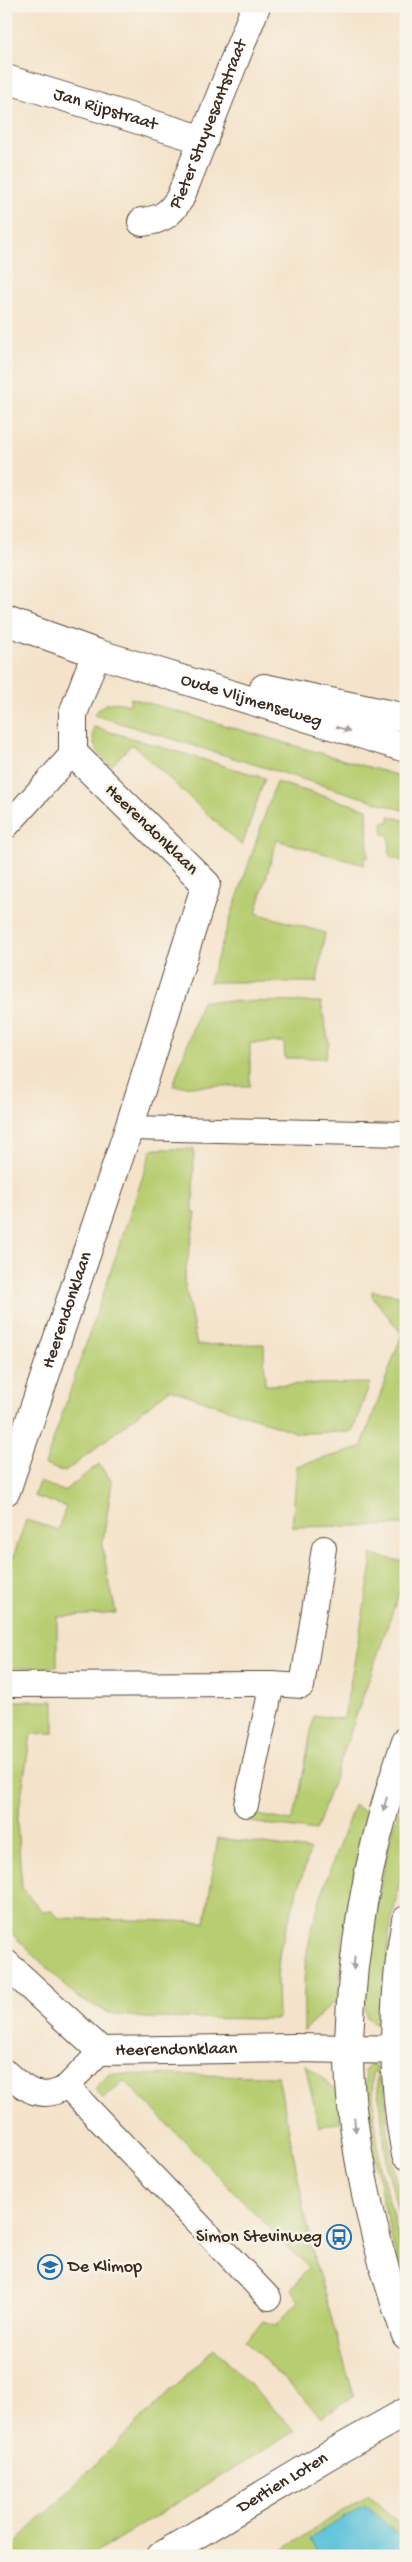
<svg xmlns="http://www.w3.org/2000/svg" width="412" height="2562" font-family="'Gochi Hand',sans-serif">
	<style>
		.green { fill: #b7cd71; stroke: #797c48 }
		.water { fill: #5cc2d9; stroke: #4c767c }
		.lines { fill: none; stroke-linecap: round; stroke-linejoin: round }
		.service-casing { stroke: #574638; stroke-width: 26 }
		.minor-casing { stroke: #574638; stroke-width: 30 }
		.tertiary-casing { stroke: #574638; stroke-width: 30 }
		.service { stroke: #fff; stroke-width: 24 }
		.minor { stroke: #fff; stroke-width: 28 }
		.tertiary { stroke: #fff; stroke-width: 28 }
		.oneway { fill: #a79f9a }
		.labels { text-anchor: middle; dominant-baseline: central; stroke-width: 5; stroke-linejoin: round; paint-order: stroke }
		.street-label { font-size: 18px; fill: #3b2a1e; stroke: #f7f3e8 }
		.poi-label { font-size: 18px; fill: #3b2a1e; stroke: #f7f3e8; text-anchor: end }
	</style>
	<rect width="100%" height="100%" fill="#f7f3e8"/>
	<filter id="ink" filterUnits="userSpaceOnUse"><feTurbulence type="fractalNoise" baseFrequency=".02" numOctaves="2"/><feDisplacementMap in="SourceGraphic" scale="10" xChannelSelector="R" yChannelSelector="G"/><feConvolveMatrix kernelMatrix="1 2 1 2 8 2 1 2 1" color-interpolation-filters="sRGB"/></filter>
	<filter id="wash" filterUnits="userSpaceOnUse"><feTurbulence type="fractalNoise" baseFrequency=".0096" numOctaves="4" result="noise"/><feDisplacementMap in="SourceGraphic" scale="20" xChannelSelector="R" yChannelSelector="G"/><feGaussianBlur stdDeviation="1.12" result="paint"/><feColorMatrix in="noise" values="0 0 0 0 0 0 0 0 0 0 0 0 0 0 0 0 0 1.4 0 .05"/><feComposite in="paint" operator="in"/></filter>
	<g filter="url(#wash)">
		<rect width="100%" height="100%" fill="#f4e3ca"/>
		<!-- green -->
		<g class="green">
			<path d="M131,698L406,778V811L94,715C103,702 114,700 129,705Z"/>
			<path d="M94,727L265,778L242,846L132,744L111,766C99,754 90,745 94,727Z"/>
			<path d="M276,782L367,809L368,858L364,857V865L277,840L256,913L325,933L317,982H209Z"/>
			<path d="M389,816L406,821V862L390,857L389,835L383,834V822H389Z"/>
			<path d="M202,1001L321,1002L329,1044L325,1058H285L284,1042L250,1043V1086H173Z"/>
			<path d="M152,1149H194L193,1213H196L184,1280L197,1345L264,1344L265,1385L370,1383L352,1432L298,1433L170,1389L65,1472L45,1465Z"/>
			<path d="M372,1291L406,1296V1525L292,1527L297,1466L361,1448L402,1334L372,1296Z"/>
			<path d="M99,1464L112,1482L102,1547L116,1613L57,1617V1667L6,1668V1578L26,1520L58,1530L66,1507L34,1496L39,1482L64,1491Z"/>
			<path d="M371,1555L406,1562V1573L316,1831L250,1822L252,1814L291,1821L298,1802L314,1715L341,1719L344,1717L372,1565Z"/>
			<path d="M6,1701H54V1733L31,1734L17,1822L22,1888L42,1911L51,1910L59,1918L205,1922L218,1838L310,1850L280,1949L277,1976L278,2019L144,2018L109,2013L76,1996L6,1928Z"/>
			<path d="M406,1786V1848L389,1935L383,2016L381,2021L375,2023L367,2018L365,2011C370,1934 382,1860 406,1786Z"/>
			<path d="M354,1805L368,1814L354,1875L343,1936L338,2003H333L304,2031C304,2007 303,1982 306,1959C314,1906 336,1855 354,1805Z"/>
			<path d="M305,2064L334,2088H338L341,2122L319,2127Z"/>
			<path d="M370,2064L380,2069L383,2076L390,2148L406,2225V2244L388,2170L376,2072L372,2074C374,2107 376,2140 382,2173C390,2212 406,2251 406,2290C384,2217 370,2146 365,2070Z"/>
			<path d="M109,2074L278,2076L314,2258L354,2396L321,2417L245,2340L264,2321L276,2325L299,2301L291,2290L308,2267L126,2082L123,2081L105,2098L101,2097L95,2089Z"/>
			<path d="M214,2348L295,2431L90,2556H6V2552Z"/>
			<path d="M368,2495L406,2529V2556H272Z"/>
		</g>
		<!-- water -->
		<path class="water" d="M365,2505L406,2542V2556H319L310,2538Z"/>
	</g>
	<g filter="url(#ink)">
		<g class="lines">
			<defs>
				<g id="service">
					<path d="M6,827L73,753"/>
					<path d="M129,1128L406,1134"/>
					<path d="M6,1685L272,1684L302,1686L324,1548"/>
					<path d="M246,1805L272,1684"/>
					<path d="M101,2051L67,2086L269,2298"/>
					<path d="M6,2072C25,2090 42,2103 67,2086"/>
				</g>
				<g id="minor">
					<path id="s1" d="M6,79L204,140"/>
					<path id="s2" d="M142,222C162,220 170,214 180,198L256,6"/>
					<path id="s3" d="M6,1491L129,1128L206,884L73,753V714L96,653"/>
					<path id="s4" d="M6,1964L101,2051L296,2048L406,2050"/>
					<path id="s5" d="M161,2556L329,2455L406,2412"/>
				</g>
				<g id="tertiary">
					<path id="s6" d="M6,621L96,653L406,748"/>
					<path d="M264,688L406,718"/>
					<path d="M406,1741C371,1840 351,1942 349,2047C348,2138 376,2250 406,2335"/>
					<path d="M406,1920C392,1996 391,2079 406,2155"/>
				</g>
			</defs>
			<!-- service casing -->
			<use href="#service" class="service-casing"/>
			<!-- minor casing -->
			<use href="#minor" class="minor-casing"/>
			<!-- tertiary casing -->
			<use href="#tertiary" class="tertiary-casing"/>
			<!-- service -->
			<use href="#service" class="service"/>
			<!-- minor -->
			<use href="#minor" class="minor"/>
			<!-- tertiary -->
			<use href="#tertiary" class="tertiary"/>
		</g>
		<!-- one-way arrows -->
		<defs><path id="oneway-solid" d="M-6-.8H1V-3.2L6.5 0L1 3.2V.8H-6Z" transform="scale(1.25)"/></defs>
		<g class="oneway">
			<use href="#oneway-solid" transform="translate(343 729) rotate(17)"/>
			<use href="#oneway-solid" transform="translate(385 1804) rotate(105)"/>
			<use href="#oneway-solid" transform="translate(354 1963) rotate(95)"/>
			<use href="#oneway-solid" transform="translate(355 2125) rotate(84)"/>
		</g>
	</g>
	<!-- icons -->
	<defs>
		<symbol id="bus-ring" viewBox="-11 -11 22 22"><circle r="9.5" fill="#f7f3e8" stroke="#1f6fb2" stroke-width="1.5"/><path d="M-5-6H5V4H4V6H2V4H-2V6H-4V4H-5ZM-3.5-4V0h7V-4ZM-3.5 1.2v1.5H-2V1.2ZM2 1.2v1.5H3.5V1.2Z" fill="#1f6fb2"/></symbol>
		<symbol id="school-ring" viewBox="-11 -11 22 22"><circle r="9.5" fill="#f7f3e8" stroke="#1f6fb2" stroke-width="1.5"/><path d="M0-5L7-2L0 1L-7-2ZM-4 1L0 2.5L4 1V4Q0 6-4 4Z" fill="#1f6fb2"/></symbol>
	</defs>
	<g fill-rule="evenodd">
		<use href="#bus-ring" x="325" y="2223" width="28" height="28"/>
		<use href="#school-ring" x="36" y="2253" width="28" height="28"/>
	</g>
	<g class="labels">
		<!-- street labels -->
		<g class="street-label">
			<text stroke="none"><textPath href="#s1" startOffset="104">Jan Rijpstraat</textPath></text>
			<text stroke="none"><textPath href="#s2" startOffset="126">Pieter Stuyvesantstraat</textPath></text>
			<text stroke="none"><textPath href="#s6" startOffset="258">Oude Vlijmenseweg</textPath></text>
			<text transform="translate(151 830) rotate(44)">Heerendonklaan</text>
			<text stroke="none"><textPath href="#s3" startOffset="191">Heerendonklaan</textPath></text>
			<text stroke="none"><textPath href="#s4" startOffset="204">Heerendonklaan</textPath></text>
			<text stroke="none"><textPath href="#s5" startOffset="142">Dertien Loten</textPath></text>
		</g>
		<!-- poi labels -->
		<g class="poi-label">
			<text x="322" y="2237">Simon Stevinweg</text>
			<text x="68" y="2267" text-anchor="start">De Klimop</text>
		</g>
	</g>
	<!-- margin -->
	<rect width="412" height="2562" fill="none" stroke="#f7f3e8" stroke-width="25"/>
</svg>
